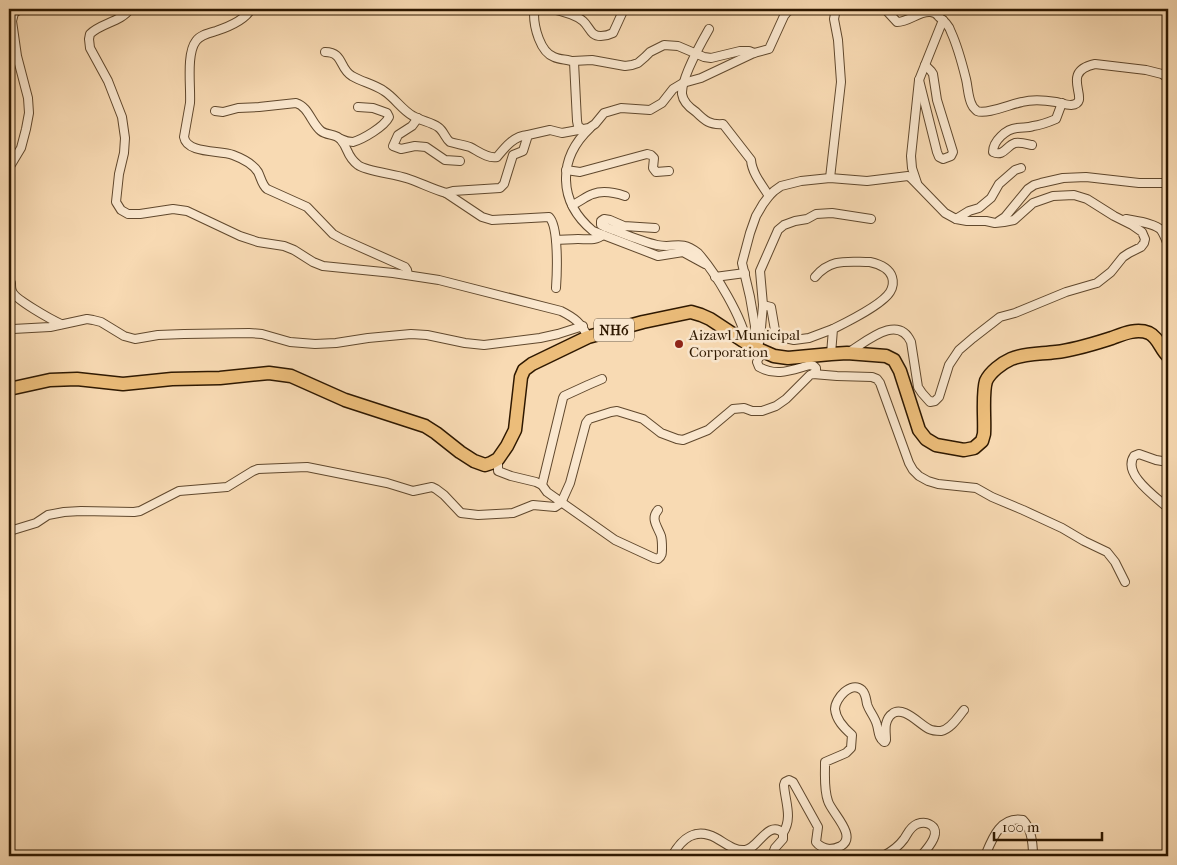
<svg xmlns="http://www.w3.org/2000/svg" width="1177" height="865" font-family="'IM FELL French Canon',serif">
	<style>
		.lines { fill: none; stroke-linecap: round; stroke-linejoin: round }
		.minor-casing { stroke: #60482d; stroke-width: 10 }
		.trunk-casing { stroke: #2e1800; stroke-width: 15 }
		.minor { stroke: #fae7ce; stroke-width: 8 }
		.trunk { stroke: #ecbd7a; stroke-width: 12 }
		.poi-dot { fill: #8f2418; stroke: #fae7ce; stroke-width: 2 }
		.labels { text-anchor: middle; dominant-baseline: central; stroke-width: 5; stroke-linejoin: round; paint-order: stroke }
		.shield { fill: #fae7ce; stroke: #6b563e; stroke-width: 1 }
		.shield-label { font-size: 14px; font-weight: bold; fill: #2e1800 }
		.poi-label { font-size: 15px; fill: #2e1800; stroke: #fae7ce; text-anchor: start }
	</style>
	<rect width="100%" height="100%" fill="#f8dab3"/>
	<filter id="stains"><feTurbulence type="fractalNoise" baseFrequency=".004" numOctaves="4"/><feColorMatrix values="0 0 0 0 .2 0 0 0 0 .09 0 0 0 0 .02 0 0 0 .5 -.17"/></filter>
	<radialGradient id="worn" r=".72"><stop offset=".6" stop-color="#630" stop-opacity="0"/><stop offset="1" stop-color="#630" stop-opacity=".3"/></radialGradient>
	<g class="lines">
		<defs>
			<g id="minor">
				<path d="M130,9C121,22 101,23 90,34L89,39L90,48L108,81L122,117L125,138L124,153L119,174L116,202L121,210L128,214H140L173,209L187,211L240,236L258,242L284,246L294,250L313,262L323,266L393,273L439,280L561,311C575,318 581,323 588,337"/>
				<path d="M251,9C245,20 228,27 216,31C209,33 200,35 196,41C186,54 191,87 190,103C188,114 186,126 184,137C187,154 220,150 233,155C241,158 253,164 258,172C261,178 262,185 267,189L307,207L333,234L342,239L405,267L407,270L408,275"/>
				<path d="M545,9L537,10L534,14C534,27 540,52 554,57C560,60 568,59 574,62L577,121L578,126L582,129"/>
				<path d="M552,9C561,11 575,14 583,21C590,27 590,36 601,36C606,36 609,35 613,33L624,9"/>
				<path d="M885,9L897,22C909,22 919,11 930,12C933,12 937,14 939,17C944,21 949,25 951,32C958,47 962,63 966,79C968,87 968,98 972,105C973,108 975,109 977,111C986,115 1011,104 1022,102C1033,99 1044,100 1056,102C1061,103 1066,105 1071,105C1094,103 1057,72 1095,64L1146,70L1162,74L1168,78"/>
				<path d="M709,29C701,43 681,79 682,94C683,101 690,108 696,112C705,121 710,125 723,124L751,160C752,173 762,185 769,196"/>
				<path d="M325,52C344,52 339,69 352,76C362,82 374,84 384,91C395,98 402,110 413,116C421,121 431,122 438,127C444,131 445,138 450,142C457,144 464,145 470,147C478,151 488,159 497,157C506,146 514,136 528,135"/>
				<path d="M573,61L592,60L625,66L632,65L638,63L645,57L650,52L664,45L678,46L704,57L711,58L740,51H749L754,53"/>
				<path d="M919,80L937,152L939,157L943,159L951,156L953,152L937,100L933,74L931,71L925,65"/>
				<path d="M215,111L223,112L238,108L259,107L296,103C309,107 311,123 321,131C327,136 336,133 341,140C349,149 346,156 358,165C365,171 395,174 406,178C419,182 432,189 446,193L453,191L500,188L504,184L513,155L523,151L528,135L550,130L562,133L589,128L595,124L604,113L621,108L650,110L662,103L673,89L683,83L701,78L754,53L769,49L784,16L788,11L793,9"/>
				<path d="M418,118L412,126L398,135L393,146L401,149L415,146L426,147L445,160L460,161"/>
				<path d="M590,128C557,159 558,202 593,231L658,256L683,252L705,264"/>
				<path d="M341,139C345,141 348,142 353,142C363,139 384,127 389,117L387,113L373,108L358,107"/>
				<path d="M1032,145C1027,144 1021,142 1015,143C1006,146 1004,157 993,152C993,141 1006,129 1017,128C1023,127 1028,128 1033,126C1042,125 1049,122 1056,119L1062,103"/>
				<path d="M9,168L21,148L26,129L29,113L28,98L17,56L12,21L14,13L20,9"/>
				<path d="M566,170L580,172L647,154L651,155L654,158L653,168L656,172L669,171"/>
				<path d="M830,178L841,82L838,40L834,19L836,9"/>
				<path d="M917,183L912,168L911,156L919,80L943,20"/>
				<path d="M446,193L482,217L492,220L549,217C559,226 557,274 556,288"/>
				<path d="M572,205C580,202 586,196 593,194C603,190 616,193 625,196"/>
				<path d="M956,219L969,211L979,208L991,198L999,184L1015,170L1021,168"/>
				<path d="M1126,219C1135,221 1155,223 1161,230C1164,234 1166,240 1168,245"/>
				<path d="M999,221L1005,217L1028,189L1034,185L1041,183L1063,178L1086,177L1139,183H1168"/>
				<path d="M655,228L624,226L610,220L604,219L601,221V225L605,227C622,233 640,241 657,245C675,249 679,239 698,253C715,272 743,318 747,344"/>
				<path d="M556,240C563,240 570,239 578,239C587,239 596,241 603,235"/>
				<path d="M715,277L745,273"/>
				<path d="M815,277C831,258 847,262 870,262C879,264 889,268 892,277C894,283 893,287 890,292C882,305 847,322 833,329L831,354"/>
				<path d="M11,283C11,286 11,289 12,291C14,299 52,320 61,324"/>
				<path d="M763,305L771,307L776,336L794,340L809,338L833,329"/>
				<path d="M9,327L13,329L50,327L87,319L93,320L101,322L124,336L135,339L158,335L184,334L249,333L262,334L290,342L315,344L336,343L368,338L411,334L427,335L465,343L484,345L540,338L558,334L583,326"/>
				<path d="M751,346L754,337L755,326L750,297L742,263L750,233L756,216L763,204L769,196L774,191L781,186L801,181L830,178L867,181L908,176L911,178L945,213L956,219L967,221H986L995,223L1004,222L1014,220L1033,203L1053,196L1074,195L1087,199L1114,216L1132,225L1142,232L1145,239L1144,243L1141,247L1129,253L1123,257L1111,272L1097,283L1066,292L1015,313L1000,317L973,338L959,350L949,365L939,397L935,401L930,402L922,393L918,387L911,342C898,313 866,342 849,352"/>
				<path d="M757,349L760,339L763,305L760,271L778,230L784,225L795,221L807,219L816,214L832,213L871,219"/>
				<path d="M767,353L759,357L757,362L759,367C777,377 791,370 810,365L814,366L816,368V371L813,374"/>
				<path d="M602,379L588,385L564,396L563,398L542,485L547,492L615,540L654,558L658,559C662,556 662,554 662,548C662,544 662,540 661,536C658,527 650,519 658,510"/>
				<path d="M498,459V471L511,476L536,482L542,485"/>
				<path d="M1168,462L1156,460L1139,454L1134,456C1122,474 1156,497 1168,508"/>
				<path d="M9,533L13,530L36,523L48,515L64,512L81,511L134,512L140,511L179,491L227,487L253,471L258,469L307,467L387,483L413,491L432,487L436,489L444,495L461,513L478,515L513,513L533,505L555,507L561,503L570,483L586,423L589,419L611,412L617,411L643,419L661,433L677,439L683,440L708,430L733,409L744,408L752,411H762L776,406L786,399L810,375L813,374L837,376L872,377L877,379L880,383L909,463L913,470L919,476L928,481L938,484L976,488L992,497L1023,510L1062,528L1084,541L1107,552L1115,562L1125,582"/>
				<path d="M783,833C793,818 785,801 784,785L785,782L789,780L793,782L818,827L816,842C819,846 823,848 829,849C833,849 837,848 841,846C858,836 831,812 828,801C824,790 825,777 825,766V762L846,753L851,748L852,735C844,728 836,720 835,709C835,699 851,680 862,690C866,694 866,699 867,704C869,711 875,717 877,725C879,732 878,737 884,742H885L886,740C886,735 885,729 886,724C887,720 889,716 892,714C903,705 919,724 929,729C933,731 937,731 941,731C951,729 958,717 964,710"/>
				<path d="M672,856C682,838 696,827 716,838C725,843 734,851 745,850C758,849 768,819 783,833V839L775,848L772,856"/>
				<path d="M883,856C891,852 899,846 904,839C908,833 910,827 917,824C920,823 925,822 929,824C944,831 927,849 921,856"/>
				<path d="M985,856C992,839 1000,816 1023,820C1032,829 1033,844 1033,856"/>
			</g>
			<path id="trunk" d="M9,389L50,380L77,379L123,384L172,379L220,378L269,373L291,376L345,400L425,426L436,433L460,452L474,461L485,465L491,463L498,459L507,446L515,430L521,377L524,370L532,364L588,337L643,322L691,312L701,315L710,319L751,346L774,356L788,358L831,354L847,353L886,356L894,360L900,371L919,430L926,439L936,445L964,450L974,448L982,441L984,434C985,421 982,393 986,381C990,372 1002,363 1011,359C1025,353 1041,354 1056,352C1075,350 1093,344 1112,338C1123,334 1136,328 1149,333C1158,337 1161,350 1168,356"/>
		</defs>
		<!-- minor casing -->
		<use href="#minor" class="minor-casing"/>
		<!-- trunk casing -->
		<use href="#trunk" class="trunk-casing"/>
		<!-- minor -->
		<use href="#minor" class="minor"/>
		<!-- trunk -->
		<use href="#trunk" class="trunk"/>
	</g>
	<!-- markers -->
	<circle class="poi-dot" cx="679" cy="344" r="5"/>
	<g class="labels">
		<!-- shield labels -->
		<rect class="shield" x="594" y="318.5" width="40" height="23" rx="4"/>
		<g class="shield-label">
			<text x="614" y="330">NH6</text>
		</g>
		<!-- poi labels -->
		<g class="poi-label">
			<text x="689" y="335">Aizawl Municipal<tspan x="689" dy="17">Corporation</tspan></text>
		</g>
	</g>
	<!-- margin -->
	<rect width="1177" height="865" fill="none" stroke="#f8dab3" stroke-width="30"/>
	<rect x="10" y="10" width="1157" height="845" fill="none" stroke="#2e1800" stroke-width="2.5"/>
	<rect x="15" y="15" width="1147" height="835" fill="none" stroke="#2e1800"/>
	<!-- scale -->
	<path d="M994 832v8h108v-8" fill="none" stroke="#2e1800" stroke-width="2.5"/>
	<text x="1002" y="832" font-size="15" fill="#2e1800" stroke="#fae7ce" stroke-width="4" paint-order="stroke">100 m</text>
	<rect width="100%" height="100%" filter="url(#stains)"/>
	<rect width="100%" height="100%" fill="url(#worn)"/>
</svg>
